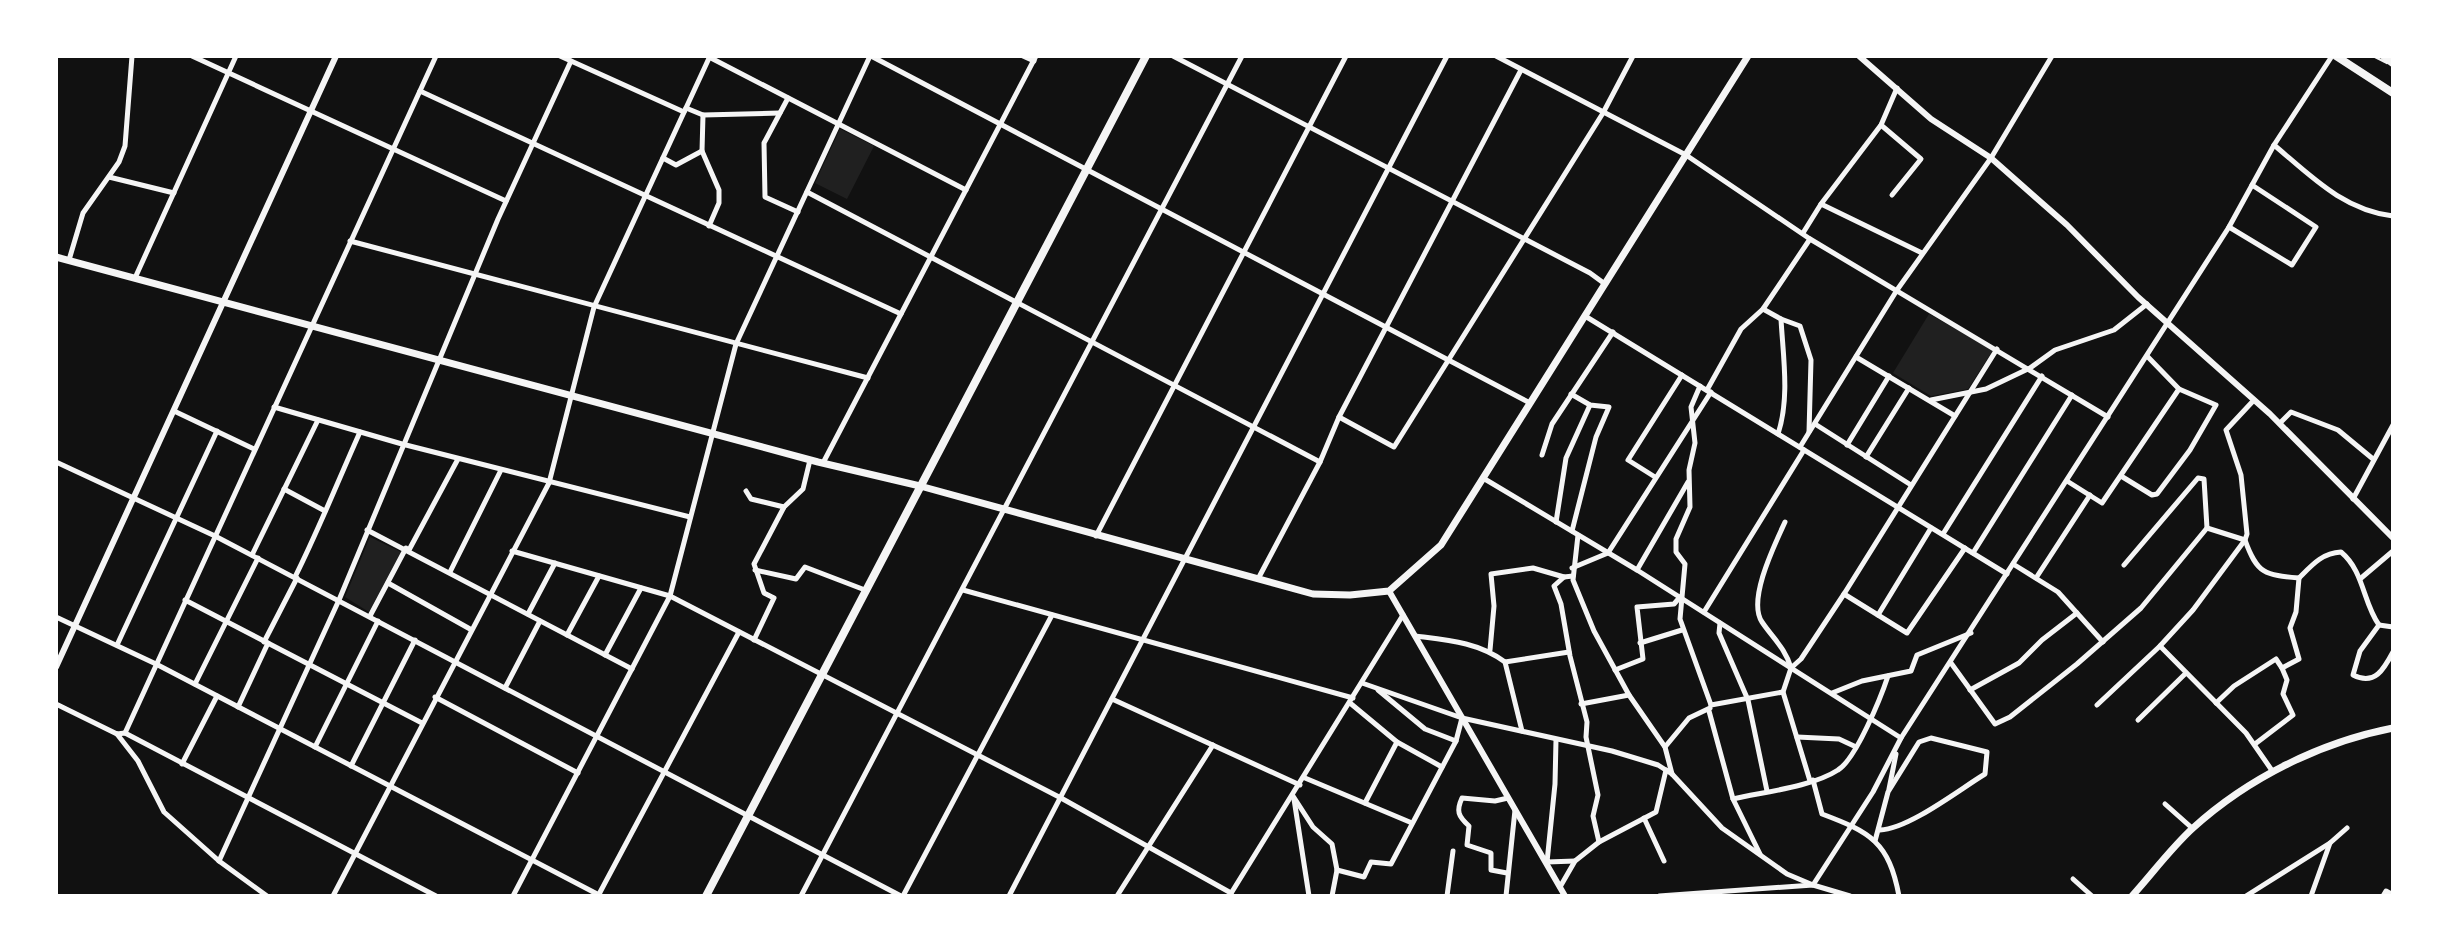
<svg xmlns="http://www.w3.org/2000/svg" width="2449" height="952" font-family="'Times New Roman',serif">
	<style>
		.green { fill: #202020 }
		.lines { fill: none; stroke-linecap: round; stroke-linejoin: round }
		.service { stroke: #f5f5f5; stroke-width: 2.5 }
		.minor { stroke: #f5f5f5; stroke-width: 5 }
		.tertiary { stroke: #f5f5f5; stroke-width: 6 }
		.secondary { stroke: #f5f5f5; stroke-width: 7 }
		.primary { stroke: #f5f5f5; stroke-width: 8 }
	</style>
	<rect width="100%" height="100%" fill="#111"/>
	<!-- green -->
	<g class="green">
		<path d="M840,129L874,146L847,199L815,183Z"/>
		<path d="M1929,314L1993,350L1968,389L1931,396L1893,373Z"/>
		<path d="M370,537L401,552L369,612L345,597Z"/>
	</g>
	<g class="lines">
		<!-- service -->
		<path class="service" d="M2373,56L2387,63"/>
		<!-- minor -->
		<g class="minor">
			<path d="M192,56L506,201"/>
			<path d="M560,56L684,112"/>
			<path d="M871,56L1530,403"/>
			<path d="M1023,56L1034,61"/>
			<path d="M1173,56L1590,273L1605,284"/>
			<path d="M1496,56L1686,155L1810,239L2108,417"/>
			<path d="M709,57L966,190"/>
			<path d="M420,91L901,314"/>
			<path d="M788,98L764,143L765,197L798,212"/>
			<path d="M686,108L703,115L780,113"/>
			<path d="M703,115L702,151L719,190V203L709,226"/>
			<path d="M1881,125L1921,159L1892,195"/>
			<path d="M2274,145C2311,176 2343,210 2393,216"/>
			<path d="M663,158L676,165L702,151"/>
			<path d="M109,177L174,193"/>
			<path d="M807,192L1320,462"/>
			<path d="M1821,204L1922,253"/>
			<path d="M2229,227L2292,265L2316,227L2252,185"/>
			<path d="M1803,233L1821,204L1881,125L1897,88"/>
			<path d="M350,241L868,378"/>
			<path d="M69,260L83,213L119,162L125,146L132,56"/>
			<path d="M135,278L236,56"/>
			<path d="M1763,309L1781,319C1783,356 1790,398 1778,434"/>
			<path d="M1585,316L2007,574"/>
			<path d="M1781,319L1800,326L1811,360L1809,432"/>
			<path d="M1856,357L1955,416"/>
			<path d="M1700,386L1691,407L1695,443L1689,470L1690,507L1676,539V552L1685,564L1680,619L1711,705"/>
			<path d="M1707,390L1741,329L1763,309L1810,239"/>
			<path d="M1571,394L1590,405L1609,407L1596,437L1572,531"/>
			<path d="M1931,400L1986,389L2030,368L2055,350L2114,330L2147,304"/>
			<path d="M2254,400L2226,430L2241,475L2247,534L2245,540C2257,574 2265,575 2299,578"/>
			<path d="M274,407L402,444L690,517"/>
			<path d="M174,411L254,449"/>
			<path d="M1339,417L1394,447L1603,113L1633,56"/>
			<path d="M2280,423L2291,412L2338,430L2373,459"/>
			<path d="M1815,424L1911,485"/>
			<path d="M1847,445L1889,376"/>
			<path d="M1800,447L1897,290L1991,158L2052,56"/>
			<path d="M1542,455L1552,424L1613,332"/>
			<path d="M1866,457L1909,388"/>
			<path d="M56,462L215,536L901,896"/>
			<path d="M823,463L1036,56"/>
			<path d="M2121,476L2152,495L2157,494L2190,450L2216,405L2179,389L2147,356"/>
			<path d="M1655,477L1628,460L1682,375"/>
			<path d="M1483,478L1637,570L1901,738"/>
			<path d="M2067,481L2102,503L2179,389"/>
			<path d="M284,489L325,511"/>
			<path d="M746,491L751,499L784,507"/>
			<path d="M2353,499L2393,425"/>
			<path d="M1556,522L1566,458L1590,405"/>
			<path d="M1785,522C1775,544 1747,600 1762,622C1772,637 1786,649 1791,668"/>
			<path d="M367,530L632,669"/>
			<path d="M1943,534L2042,376"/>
			<path d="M1578,535L1573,580L1594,631L1629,695L1665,747L1672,774"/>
			<path d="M1096,536L1346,56"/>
			<path d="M409,550L458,459"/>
			<path d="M512,551L670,596L1061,798L1231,893"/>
			<path d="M1973,553L2072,395"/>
			<path d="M252,555L318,420"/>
			<path d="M2013,564L2058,592L2103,642"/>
			<path d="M2124,565L2198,478L2204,479L2207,528"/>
			<path d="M1572,568L1608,553L1711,392"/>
			<path d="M755,570L796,579L805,567L865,590"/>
			<path d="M1637,570L1688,482"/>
			<path d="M450,572L501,470"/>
			<path d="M1573,576L1564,577L1554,586L1561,604L1570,656L1587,722L1586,737L1598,795L1593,816L1599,842"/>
			<path d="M295,577C319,529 338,481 360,432"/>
			<path d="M2036,578L2090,495"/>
			<path d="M2299,578C2312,565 2322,553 2341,552C2364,571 2363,603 2379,625"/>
			<path d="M1258,579L1320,462L1339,417L1521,70"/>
			<path d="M2360,579L2393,551"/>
			<path d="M388,583L470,629"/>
			<path d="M963,590L1353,698"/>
			<path d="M1844,594L1907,633L1965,548"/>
			<path d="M185,600L422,723"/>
			<path d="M1704,612L1804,450"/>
			<path d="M528,614L555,563"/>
			<path d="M1878,615L1931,528"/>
			<path d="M370,616L406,548"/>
			<path d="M56,617L156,664L601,896"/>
			<path d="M1720,623L1719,633L1748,700L1767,791"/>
			<path d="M2379,625L2360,651L2353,675C2375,686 2384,669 2393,652"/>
			<path d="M2379,625L2393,627"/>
			<path d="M567,635L599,576"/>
			<path d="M1415,636C1447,640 1478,642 1505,662L1569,652"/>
			<path d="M754,640L774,598L764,593L754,564L784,507L803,489L810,460"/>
			<path d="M264,642L297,578"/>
			<path d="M1640,643L1682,630"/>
			<path d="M117,645L217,431"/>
			<path d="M2160,646L2246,733L2273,772"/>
			<path d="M1490,650L1494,606L1491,574L1533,568L1564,577"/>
			<path d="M605,655L641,588"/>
			<path d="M1505,662L1522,731"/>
			<path d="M1951,663L1995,724L2010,717L2077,664L2141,608L2207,528L2245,540L2193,610L2160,646L2097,705"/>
			<path d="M1791,668L1801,659L1844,594L1997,349"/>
			<path d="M1791,668L1783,692L1810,781"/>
			<path d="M1615,670L1643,659L1637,607L1674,604L1680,597"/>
			<path d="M1362,683L1462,718L1612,751L1658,765L1672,774L1722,828L1787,874L1813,885L1873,792L1901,738L2229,227L2274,145L2332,56"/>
			<path d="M195,684L258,558"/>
			<path d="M505,688L540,621"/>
			<path d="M1378,690L1425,729L1456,741"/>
			<path d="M1970,690L2019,663L2042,640L2077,613"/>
			<path d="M1832,693L1862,681L1911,671L1917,655L1971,633"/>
			<path d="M435,697L578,773"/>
			<path d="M1112,699L1300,785"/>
			<path d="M1350,703L1397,742L1442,767"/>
			<path d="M2216,703L2234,686L2276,659L2282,668L2299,659L2290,628L2296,612L2299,578"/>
			<path d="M56,704L117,734L125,733L436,896"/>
			<path d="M1581,704L1629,695"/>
			<path d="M1711,705L1783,692"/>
			<path d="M238,707L268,643"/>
			<path d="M1709,711L1733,799L1760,854"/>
			<path d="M2138,720L2186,673"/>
			<path d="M125,733L436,56"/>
			<path d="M117,734L138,761L164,812L219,861L267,896"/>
			<path d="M1797,737L1839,739L1854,746"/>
			<path d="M1556,740L1555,784L1547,862L1575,861"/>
			<path d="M2255,744L2293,715L2283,694L2287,680L2282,668"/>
			<path d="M315,747L378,621"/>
			<path d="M1665,747L1689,718L1710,708"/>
			<path d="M182,764L217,696"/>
			<path d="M351,766L415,640"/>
			<path d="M1305,778L1412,823"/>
			<path d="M1813,780L1822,814C1870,832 1889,842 1899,896"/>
			<path d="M1889,789L1896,754"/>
			<path d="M1293,796L1313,827L1332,844L1337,870L1332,896"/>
			<path d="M1294,799L1309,896"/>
			<path d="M1733,799C1763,792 1812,787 1838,770C1856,759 1881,697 1888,676"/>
			<path d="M1365,803L1397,742"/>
			<path d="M2165,804L2192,828"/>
			<path d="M1644,818L1664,861"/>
			<path d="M1875,841L1888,792L1919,742L1931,738L1987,752L1985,774C1960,789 1909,829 1880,830"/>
			<path d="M219,861L339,600L498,219L571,61"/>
			<path d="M1337,870L1364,877L1371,862L1391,864L1456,741L1462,718"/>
			<path d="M1507,873L1491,870V853L1467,845L1469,826C1458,816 1456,811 1462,798L1495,801L1508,798"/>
			<path d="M2073,879L2092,896"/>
			<path d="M1560,887L1575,861L1599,842L1656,812L1666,770"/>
			<path d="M1230,895L1403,615"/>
			<path d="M333,896L549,483L594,307L710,56"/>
			<path d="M513,896L670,596L736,344L870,56"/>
			<path d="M598,896L739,632"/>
			<path d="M801,896L1242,56"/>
			<path d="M903,896L1052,615"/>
			<path d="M1009,896L1447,56"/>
			<path d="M1117,896L1213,745"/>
			<path d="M1447,896L1453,851"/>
			<path d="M1506,896L1515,810"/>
			<path d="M1659,896L1813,885L1850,896"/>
			<path d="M2246,896L2330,843L2347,828"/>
			<path d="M2311,896L2330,843"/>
			<path d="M2383,896L2386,891L2393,895"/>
		</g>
		<!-- tertiary -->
		<g class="tertiary">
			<path d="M1859,56L1931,119L1991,158L2067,225L2138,297L2270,414L2393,538"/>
			<path d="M1389,591L1565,896"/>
			<path d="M56,667L336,56"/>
		</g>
		<!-- secondary -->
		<g class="secondary">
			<path d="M56,257L818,462L920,486L1313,594L1350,595L1389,591L1441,545L1748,56"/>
			<path d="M2132,896C2152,874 2171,848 2193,828C2248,778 2321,742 2393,728"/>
		</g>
		<!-- primary -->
		<g class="primary">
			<path d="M2336,56L2393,93"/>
			<path d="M2384,56L2393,63"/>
			<path d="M706,896L1146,56"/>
		</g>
	</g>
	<!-- border -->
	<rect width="2449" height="952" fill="none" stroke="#ffffff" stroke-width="116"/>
</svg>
